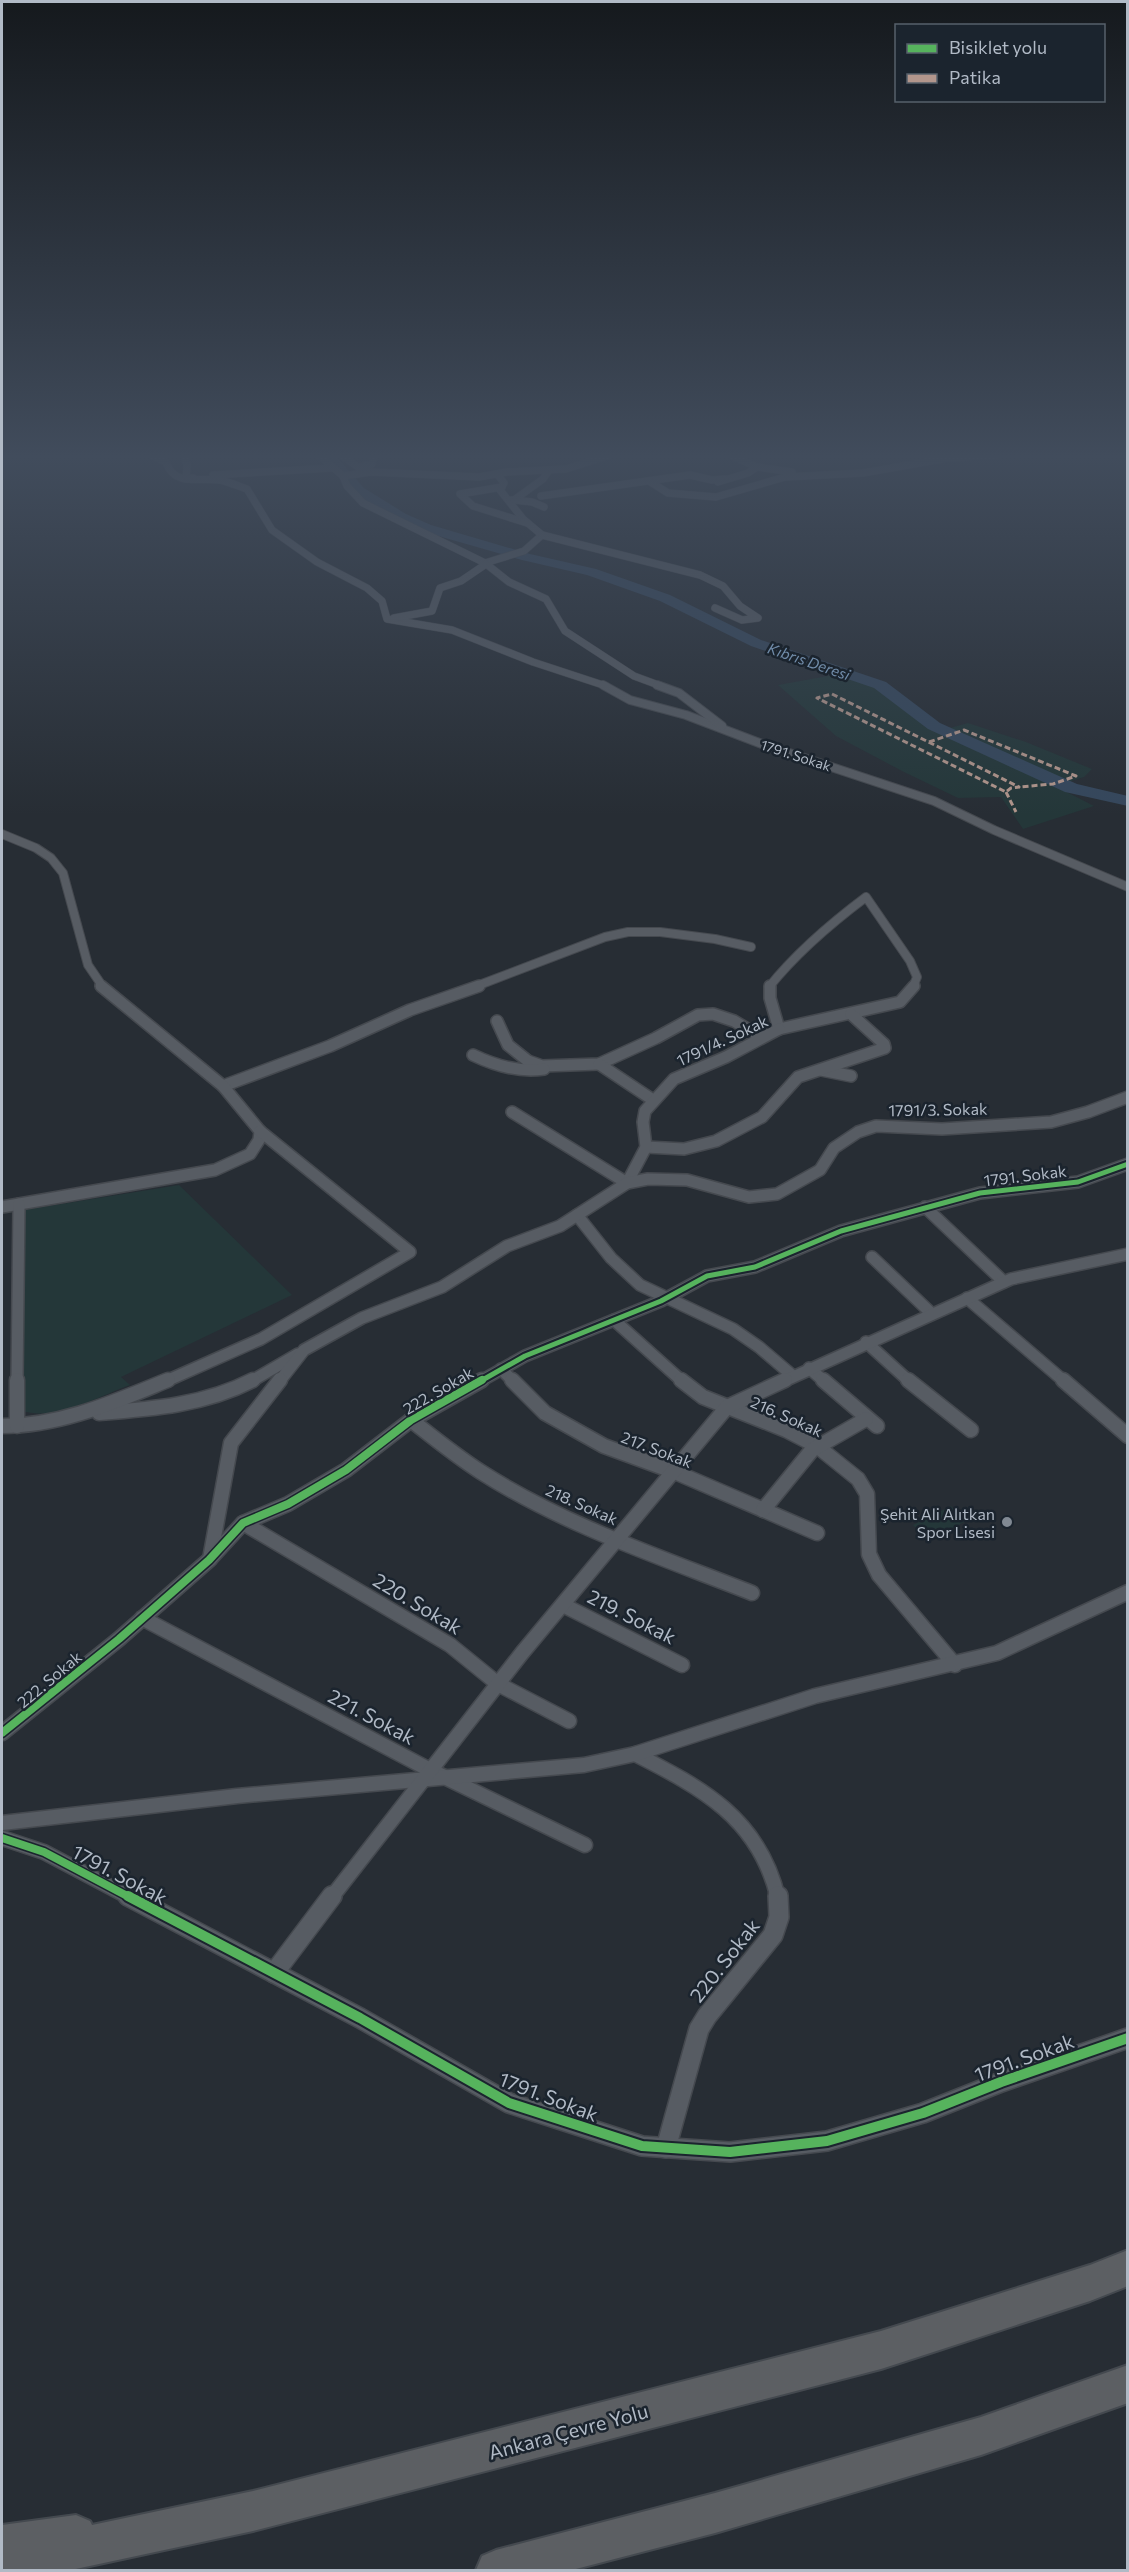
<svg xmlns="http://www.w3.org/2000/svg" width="1129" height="2572" font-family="Commissioner,sans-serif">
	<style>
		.green { fill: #243739 }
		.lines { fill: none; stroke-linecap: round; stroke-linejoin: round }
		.river { fill: #35475c; fill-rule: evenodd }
		.minor-far4-casing { stroke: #45494f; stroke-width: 8 }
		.minor-far3-casing { stroke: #45494f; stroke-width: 10 }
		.minor-far2-casing { stroke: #45494f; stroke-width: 14 }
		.minor-far1-casing { stroke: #45494f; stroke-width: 17 }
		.minor-casing { stroke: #45494f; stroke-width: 22 }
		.motorway-casing { stroke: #44494f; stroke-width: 4 }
		.minor-far4 { stroke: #575c63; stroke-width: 7 }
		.minor-far3 { stroke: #575c63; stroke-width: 8 }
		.minor-far2 { stroke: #575c63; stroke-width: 11 }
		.minor-far1 { stroke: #575c63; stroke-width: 14 }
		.minor { stroke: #575c63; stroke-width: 19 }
		.motorway { fill: #5c5f63; fill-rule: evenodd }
		.quiet { stroke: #b2968c; stroke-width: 3; stroke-dasharray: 6 3; stroke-linecap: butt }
		.cycleway-far2-casing { stroke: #1b242e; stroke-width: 9 }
		.cycleway-far1-casing { stroke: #1b242e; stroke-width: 11 }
		.cycleway-casing { stroke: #1b242e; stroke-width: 14 }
		.cycleway-far2 { stroke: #56b35d; stroke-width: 5 }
		.cycleway-far1 { stroke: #56b35d; stroke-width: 8 }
		.cycleway { stroke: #56b35d; stroke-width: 10 }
		.poi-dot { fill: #818993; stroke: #1b242e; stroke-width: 2 }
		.labels { text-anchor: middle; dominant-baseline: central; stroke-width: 5; stroke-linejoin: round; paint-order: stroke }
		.far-street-label { font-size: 14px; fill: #b1bac6; stroke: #1b242e }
		.far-water-label { font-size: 15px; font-style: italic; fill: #718ca9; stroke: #1b242e }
		.street-label { font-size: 16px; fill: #b1bac6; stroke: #1b242e }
		.poi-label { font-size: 16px; fill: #b1bac6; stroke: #1b242e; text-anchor: end }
		.near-street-label { font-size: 20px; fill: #b1bac6; stroke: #1b242e }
	</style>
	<rect width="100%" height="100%" fill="#272d34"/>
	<!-- green -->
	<g class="green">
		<path d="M839,674L868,682L939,731L968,723L1026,742L1092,769L1084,777L1055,786L1094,806L1023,829L1001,797L958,798L904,772L836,736L778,685Z"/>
		<path d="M179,1185L292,1295L121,1377L130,1385C97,1397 57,1421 22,1411L24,1210Z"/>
		<path d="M951,1506L966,1521L929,1540L913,1525Z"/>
	</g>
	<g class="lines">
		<!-- river -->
		<path class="river" d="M322,455H335L364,488L406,514L431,525L530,554L596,569L670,595L761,640L886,682L940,723L1077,784L1128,796V806L1065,792L928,729L874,688L751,646L660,601L587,575L522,560L421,531L396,520L356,494Z"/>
		<defs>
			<g id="minor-far4">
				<path d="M151,455L166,462C174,487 199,477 220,480C229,482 238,486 247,489L272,530L317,562L367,588L382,601L387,619L452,630L533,662L606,686"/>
				<path d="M184,455L187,465L186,479L193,478"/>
				<path d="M319,455L343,476L371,472L479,477L507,472L566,469L610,455"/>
				<path d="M341,455L365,472"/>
				<path d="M730,455L757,467L792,472"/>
				<path d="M359,467L372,464L374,455"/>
				<path d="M213,475L332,468"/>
				<path d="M498,475L504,483L500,490L523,519L542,535L524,551L485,563L509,582L546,599L565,631L634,676L661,686"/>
				<path d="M343,476L347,486L363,503L485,563"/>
				<path d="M649,481L668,493L716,497L785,477L863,473L948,458L997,455"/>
				<path d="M718,482L748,473L757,467"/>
				<path d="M502,487L460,494L473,506L527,523"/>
				<path d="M541,496L690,475L712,480L725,479"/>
				<path d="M510,500H514L543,479L549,470"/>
				<path d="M514,500L532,502L544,507"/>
				<path d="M542,535L700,575L723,586L740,606L758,618L742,620L715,608"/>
				<path d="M394,618L432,611L440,588L461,581L486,564"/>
			</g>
			<g id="minor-far3">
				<path d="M603,685L630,700L686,715L762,744L934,801L994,830L1128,887"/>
				<path d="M657,685L679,693L722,726"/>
				<path d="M2,834L36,848L51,858L63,873L88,965L103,987"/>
				<path d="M474,987L605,937L628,932H660L715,939L751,947"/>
				<path d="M769,987C797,952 830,924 866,897L910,961L917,977L913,987"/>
			</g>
			<g id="minor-far2">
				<path d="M770,986V998L779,1029"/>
				<path d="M497,1021L508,1045L528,1061L542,1066L599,1064L656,1038L698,1015L713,1014L734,1021L761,1037"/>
				<path d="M779,1029L900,1002L914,986"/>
				<path d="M473,1055C496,1066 519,1073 544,1069"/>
				<path d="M599,1064L653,1100"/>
				<path d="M821,1070L851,1076"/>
				<path d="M223,1086L330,1046L410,1010L479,986"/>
				<path d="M512,1112L627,1183"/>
				<path d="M646,1147L684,1149L716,1141L762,1117L798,1077L885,1048L884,1044L851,1014"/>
				<path d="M627,1183L646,1147L643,1122L645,1111L674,1079L726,1057L779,1029"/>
				<path d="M2,1207L215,1170L250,1154L259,1140L260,1131L223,1086L101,986"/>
				<path d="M925,1207L1004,1282"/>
				<path d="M577,1215L611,1258L640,1285L733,1329L759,1347L793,1376"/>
				<path d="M872,1257L931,1313"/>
				<path d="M967,1298L1065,1382"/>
				<path d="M614,1320L683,1382"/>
				<path d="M866,1342L910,1382"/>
				<path d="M809,1368L825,1382"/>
				<path d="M501,1369L514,1382"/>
				<path d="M17,1382L19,1204"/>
				<path d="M164,1382L261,1339L410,1252L260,1131"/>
				<path d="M250,1382L298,1354"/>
				<path d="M279,1382L304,1350L362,1318L442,1287L507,1246L560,1226L627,1183L648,1179L687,1180L749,1197L777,1194L820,1170L834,1148L858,1132L876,1126L942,1129L1051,1122L1088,1112L1128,1097"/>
				<path d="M479,1382L525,1356L661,1301L707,1276L755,1267L841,1231L980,1193L1078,1182L1128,1164"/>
				<path d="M782,1382L1011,1279L1128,1254"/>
			</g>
			<g id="minor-far1">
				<path d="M512,1380L545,1413L604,1446L675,1472L817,1533"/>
				<path d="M681,1380L703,1397L786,1430L817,1446L858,1479L867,1494L869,1554L879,1575L955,1665"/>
				<path d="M823,1380L877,1426"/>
				<path d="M908,1380L971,1430"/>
				<path d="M1063,1380L1128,1436"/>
				<path d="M99,1413C152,1409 205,1405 253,1380"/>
				<path d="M411,1420C434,1438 456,1456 481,1472C564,1525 660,1557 752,1593"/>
				<path d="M2,1426C61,1426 114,1402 168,1380"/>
				<path d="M17,1426V1380"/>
				<path d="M763,1510L812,1450L866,1419"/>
				<path d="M243,1523L450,1645L498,1684L569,1721"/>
				<path d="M210,1559L231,1443L280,1380"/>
				<path d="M563,1605L682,1665"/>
				<path d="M142,1618L430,1770L585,1845"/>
				<path d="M2,1733L119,1639L209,1560L243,1523L288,1504L346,1470L411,1420L482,1380"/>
				<path d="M635,1754C702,1788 759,1818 778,1898"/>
				<path d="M2,1823L237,1796L584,1765L635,1754L815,1696L997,1653L1128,1592"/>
				<path d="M2,1838L44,1852L131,1898"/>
				<path d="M331,1898L522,1653L727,1407L785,1380"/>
			</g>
			<g id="minor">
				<path d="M128,1896L360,2018L509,2103L642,2146L730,2152L827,2141L923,2113L1001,2082L1128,2038"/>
				<path d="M274,1973L332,1896"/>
				<path d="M666,2148L699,2029L707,2016L773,1935L779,1917L778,1896"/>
			</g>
			<g id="motorway">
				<path d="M1128,2250V2286L1090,2301L881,2369L253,2531L71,2570H2V2525L76,2515L90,2521L92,2525L253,2491L881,2331L1090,2265Z"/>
				<path d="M1128,2365V2403L981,2455L715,2533L572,2570H476L482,2556L496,2550L715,2493L981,2417Z"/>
			</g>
		</defs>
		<!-- minor-far4 casing -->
		<use href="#minor-far4" class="minor-far4-casing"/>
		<!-- minor-far3 casing -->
		<use href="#minor-far3" class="minor-far3-casing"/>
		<!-- minor-far2 casing -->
		<use href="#minor-far2" class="minor-far2-casing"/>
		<!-- minor-far1 casing -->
		<use href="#minor-far1" class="minor-far1-casing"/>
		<!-- minor casing -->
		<use href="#minor" class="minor-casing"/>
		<!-- motorway casing -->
		<use href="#motorway" class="motorway-casing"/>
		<!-- minor-far4 -->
		<use href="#minor-far4" class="minor-far4"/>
		<!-- minor-far3 -->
		<use href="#minor-far3" class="minor-far3"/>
		<!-- minor-far2 -->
		<use href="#minor-far2" class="minor-far2"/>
		<!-- minor-far1 -->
		<use href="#minor-far1" class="minor-far1"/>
		<!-- minor -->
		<use href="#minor" class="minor"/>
		<!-- motorway -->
		<use href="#motorway" class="motorway"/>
		<!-- quiet -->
		<g class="quiet">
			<path d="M832,694L1019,787L1011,788L1006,792L817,698Z"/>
			<path d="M929,742L964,730L1076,776L1053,784L1019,787"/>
			<path d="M1006,792L1016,812"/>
		</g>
		<defs>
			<path id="cycleway-far2" d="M479,1382L525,1356L661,1301L707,1276L755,1267L841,1231L980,1193L1078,1182L1128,1164"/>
			<g id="cycleway-far1">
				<path d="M2,1733L119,1639L209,1560L243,1523L288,1504L346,1470L411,1420L482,1380"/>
				<path d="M2,1838L44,1852L131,1898"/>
			</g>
			<path id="cycleway" d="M128,1896L360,2018L509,2103L642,2146L730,2152L827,2141L923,2113L1001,2082L1128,2038"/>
		</defs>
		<!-- cycleway-far2 casing -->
		<use href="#cycleway-far2" class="cycleway-far2-casing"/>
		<!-- cycleway-far1 casing -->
		<use href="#cycleway-far1" class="cycleway-far1-casing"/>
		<!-- cycleway casing -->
		<use href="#cycleway" class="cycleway-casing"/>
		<!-- cycleway-far2 -->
		<use href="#cycleway-far2" class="cycleway-far2"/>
		<!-- cycleway-far1 -->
		<use href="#cycleway-far1" class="cycleway-far1"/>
		<!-- cycleway -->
		<use href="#cycleway" class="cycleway"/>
	</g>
	<!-- sky -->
	<linearGradient id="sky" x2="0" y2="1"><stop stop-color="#15191d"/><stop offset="0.56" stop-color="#414c5c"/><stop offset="1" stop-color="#414c5c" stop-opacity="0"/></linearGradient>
	<rect width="1129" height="815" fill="url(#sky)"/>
	<!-- markers -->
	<circle class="poi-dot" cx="1007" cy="1522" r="6"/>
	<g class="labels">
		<!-- far-street labels -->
		<g class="far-street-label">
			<text transform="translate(796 755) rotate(18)">1791. Sokak</text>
		</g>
		<!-- far-water labels -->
		<g class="far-water-label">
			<text transform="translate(809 661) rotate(19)">Kıbrıs Deresi</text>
		</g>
		<!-- street labels -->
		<g class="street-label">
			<text transform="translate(722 1040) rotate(-25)">1791/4. Sokak</text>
			<text transform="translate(938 1109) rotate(-1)">1791/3. Sokak</text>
			<text transform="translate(1025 1175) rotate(-7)">1791. Sokak</text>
			<text transform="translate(438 1390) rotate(-30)">222. Sokak</text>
			<text transform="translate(787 1416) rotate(24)">216. Sokak</text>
			<text transform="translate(657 1449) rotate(21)">217. Sokak</text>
			<text transform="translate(582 1504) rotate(24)">218. Sokak</text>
			<text transform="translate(49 1679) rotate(-40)">222. Sokak</text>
		</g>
		<!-- poi labels -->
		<g class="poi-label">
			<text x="995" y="1513">Şehit Ali Alıtkan<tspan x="995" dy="18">Spor Lisesi</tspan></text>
		</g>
		<!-- near-street labels -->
		<g class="near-street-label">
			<text transform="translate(418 1603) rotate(31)">220. Sokak</text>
			<text transform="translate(632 1616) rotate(27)">219. Sokak</text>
			<text transform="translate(372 1716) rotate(28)">221. Sokak</text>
			<text transform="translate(120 1874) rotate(28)">1791. Sokak</text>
			<text transform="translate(724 1960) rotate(-52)">220. Sokak</text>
			<text transform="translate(1024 2057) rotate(-20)">1791. Sokak</text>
			<text transform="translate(549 2096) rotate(21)">1791. Sokak</text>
			<text transform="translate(568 2431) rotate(-15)">Ankara Çevre Yolu</text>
		</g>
	</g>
	<!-- border -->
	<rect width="1129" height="2572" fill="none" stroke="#b1bac6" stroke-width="6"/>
	<!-- legend -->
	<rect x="895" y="24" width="210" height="78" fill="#1b242e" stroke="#57606b" stroke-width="1.5"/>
	<rect x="907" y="44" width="30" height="9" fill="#56b35d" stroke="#57606b" stroke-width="1.5"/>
	<text x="949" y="54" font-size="18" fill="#b1bac6">Bisiklet yolu</text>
	<rect x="907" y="74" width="30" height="9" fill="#b2968c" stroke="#57606b" stroke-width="1.5"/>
	<text x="949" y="84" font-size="18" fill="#b1bac6">Patika</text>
</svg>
